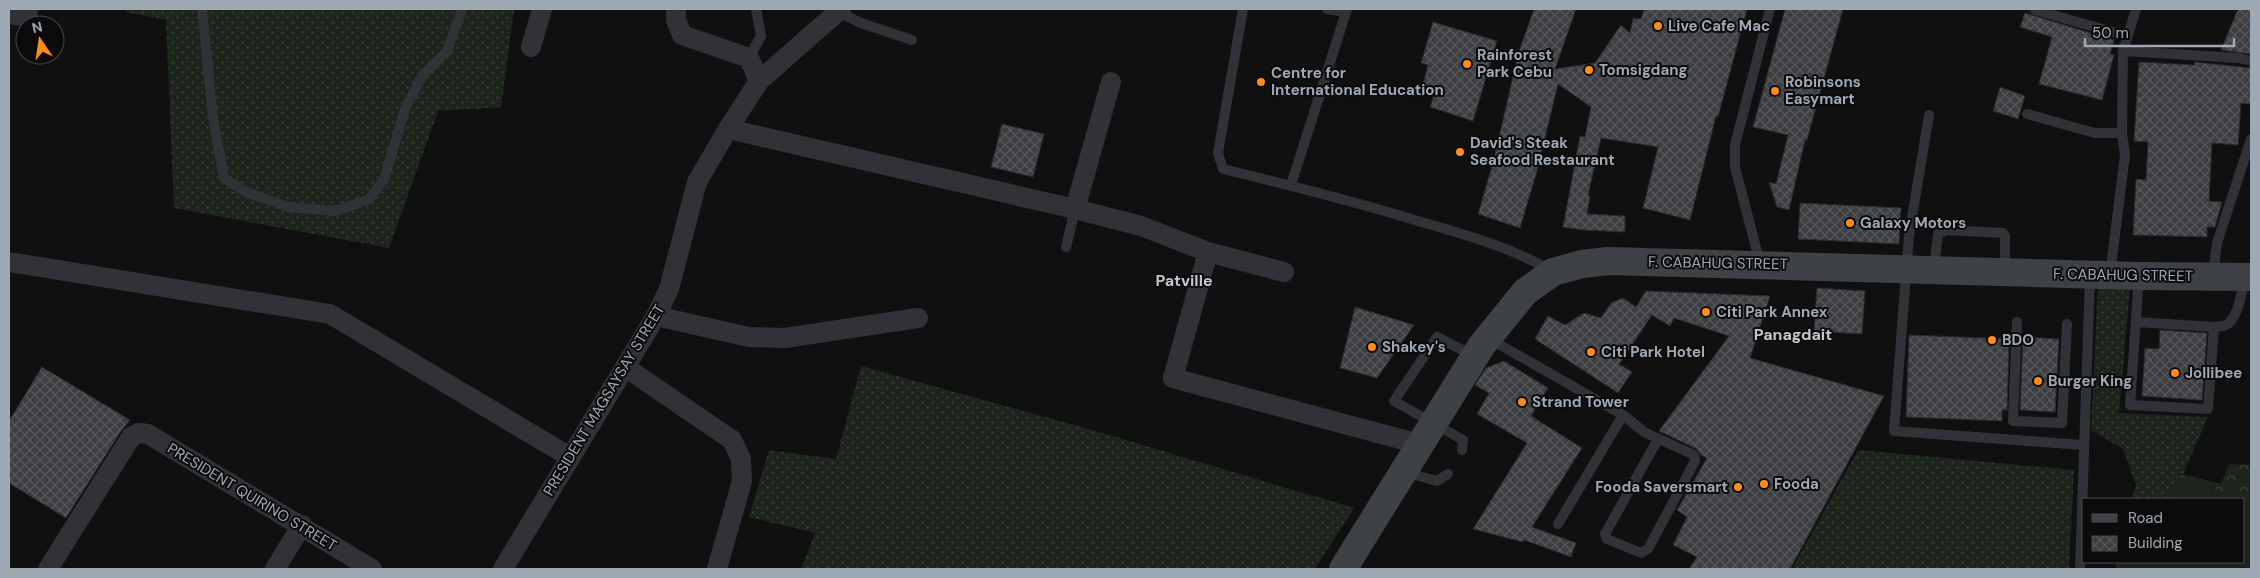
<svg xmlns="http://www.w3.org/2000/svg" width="2260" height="578" font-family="'DM Sans',sans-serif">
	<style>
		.grass { fill: url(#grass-dots) }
		.forest { fill: url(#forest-crowns) }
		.pitch { fill: #1c241c }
		.building { fill: url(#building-cross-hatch); stroke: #292a2e }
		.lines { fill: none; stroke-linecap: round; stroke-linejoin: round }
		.lane { stroke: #303237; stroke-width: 10 }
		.street { stroke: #303237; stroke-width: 20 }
		.secondary { stroke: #3e4247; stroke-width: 28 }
		.poi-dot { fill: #ff8c1a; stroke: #0b0b0c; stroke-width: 2 }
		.labels { text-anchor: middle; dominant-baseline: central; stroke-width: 4; stroke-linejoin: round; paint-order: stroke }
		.poi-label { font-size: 15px; font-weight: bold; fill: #9fa9b4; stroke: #0b0b0c; text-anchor: start }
		.street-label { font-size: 15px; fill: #9fa9b4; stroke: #0b0b0c }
		.neighbourhood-label { font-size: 16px; font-weight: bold; fill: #c1c7cf; stroke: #0b0b0c }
	</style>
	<defs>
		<pattern id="grass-dots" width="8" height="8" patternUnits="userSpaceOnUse" patternTransform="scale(1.25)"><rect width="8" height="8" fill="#1c241c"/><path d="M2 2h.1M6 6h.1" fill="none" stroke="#3a413b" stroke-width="1.8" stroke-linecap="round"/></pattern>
		<pattern id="forest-crowns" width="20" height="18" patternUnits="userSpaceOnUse" patternTransform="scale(1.25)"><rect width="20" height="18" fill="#1c241c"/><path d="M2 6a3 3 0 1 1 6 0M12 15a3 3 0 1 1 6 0" fill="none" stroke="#3a413b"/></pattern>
		<pattern id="building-cross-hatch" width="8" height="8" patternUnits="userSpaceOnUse" patternTransform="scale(1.25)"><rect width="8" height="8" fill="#3c3e42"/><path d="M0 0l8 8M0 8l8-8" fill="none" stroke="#55575b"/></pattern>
	</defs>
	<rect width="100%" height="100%" fill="#101011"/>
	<!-- grass -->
	<g class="grass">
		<path d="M126,9H514L501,107L438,111L389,248L174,208L166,20L125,12Z"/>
		<path d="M2098,286L2130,288L2119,413L2208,417L2183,474L2178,477L2169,499H2131L2136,485L2123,449L2091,430Z"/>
		<path d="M861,366L1089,429L1354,508L1315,569H801L815,533L749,517L769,450L836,459Z"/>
		<path d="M1858,450L2074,470L2069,569H1792Z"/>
	</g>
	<!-- forest -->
	<path class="forest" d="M2229,464L2251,465V502L2178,477L2183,474L2221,484Z"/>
	<!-- pitch -->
	<g class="pitch">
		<path d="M2178,477L2243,499H2169Z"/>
		<path d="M2244,499L2251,502V569H2115L2117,562H2244Z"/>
	</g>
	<!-- building -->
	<g class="building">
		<path d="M1534,9H1576L1555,69L1595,63L1621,25L1630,33L1633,18L1641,19L1644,9H1747L1718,117L1716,116L1690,220L1643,208L1658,147L1601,138L1588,195L1590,196L1587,214L1625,216V232L1583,230L1563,227L1580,136L1585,137L1591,107L1558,84L1537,171L1520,228L1478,214L1493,163L1519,51Z"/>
		<path d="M1785,9H1843L1807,140H1805L1789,210L1777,207L1769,182L1776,184L1788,135L1753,127Z"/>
		<path d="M2238,9H2251V54L2221,50Z"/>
		<path d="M2025,13L2114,40L2110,54L2114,55L2102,100L2039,84L2052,37L2020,27Z"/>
		<path d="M1433,22L1497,41L1473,121L1430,107L1436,88L1423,84L1428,65L1421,63Z"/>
		<path d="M2139,62L2195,65V62L2251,68V104L2241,103L2238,145L2212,143L2209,201L2222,202L2215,227H2207V237L2133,235L2136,179L2146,180L2148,142L2134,141Z"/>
		<path d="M2000,87L2025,96L2018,119L1993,111Z"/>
		<path d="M1002,124L1044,134L1033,177L991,167Z"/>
		<path d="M1800,203L1901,208L1899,244L1798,239Z"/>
		<path d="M1817,288L1865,291L1862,334L1814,331Z"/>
		<path d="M1646,291L1770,296L1750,358L1884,396L1790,569H1689L1697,557L1673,545L1687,517L1677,510L1707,458L1701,455L1697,449L1659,431L1729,336L1674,318L1670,326L1652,315L1619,364L1632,372L1618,393L1535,339L1548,316L1565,325L1584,313L1601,318L1611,303L1623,298L1636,307Z"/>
		<path d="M1355,307L1414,325L1377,378L1340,368Z"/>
		<path d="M2160,330L2207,333L2202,400L2142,396L2145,348L2159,349Z"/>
		<path d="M1909,335L2009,339L2007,410H2002V421L1906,417Z"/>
		<path d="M2023,337L2059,339L2055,412L2020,410Z"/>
		<path d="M1504,361L1548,388L1531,416L1582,448L1532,527L1576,543L1571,557L1524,540L1523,542L1473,529L1527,443L1477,414L1489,393L1475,385L1486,368Z"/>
		<path d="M42,367L130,420L121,431L66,518L9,483V421Z"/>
	</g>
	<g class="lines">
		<!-- lane -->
		<g class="lane">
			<path d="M202,9L213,118L224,178L246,192L288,207L335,211L368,200L384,180L405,109L422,76L447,51L462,9"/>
			<path d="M1243,9L1218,153L1223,169C1289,185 1354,201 1418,221C1463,234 1510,247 1550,270"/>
			<path d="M1327,9L1346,12"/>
			<path d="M2035,10L2127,36"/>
			<path d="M838,12L861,23L912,40"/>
			<path d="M2123,51L2239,58L2251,61"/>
			<path d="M749,58L761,36L756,9"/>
			<path d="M2027,114L2095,133H2122"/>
			<path d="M1929,115L1909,235L1894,431L2083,445"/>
			<path d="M1291,185L1347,9"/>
			<path d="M1066,247L1075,209"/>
			<path d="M1760,263L1735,167V145L1770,9"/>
			<path d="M1934,269L1938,234L1946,230L2003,233L2005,236V271"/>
			<path d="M2110,275L2125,155L2122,133L2123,51L2136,9"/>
			<path d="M2213,275L2217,243L2251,139"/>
			<path d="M2139,276L2130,405L2208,409L2214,327C2218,326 2223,327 2226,325C2238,319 2243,290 2243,278"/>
			<path d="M2017,322L2013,421L2062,423L2067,324"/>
			<path d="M2136,322L2214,327"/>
			<path d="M1488,338L1623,415L1644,432L1694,455L1695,461L1648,549L1641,553L1607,539L1605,534L1658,439"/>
			<path d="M1462,450L1463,440L1394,401L1437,337L1474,356"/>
			<path d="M1404,472L1437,481L1448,474"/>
			<path d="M1558,524L1623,415"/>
			<path d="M2080,569L2090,276"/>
		</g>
		<!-- street -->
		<g class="street">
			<path d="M676,9V20L682,35L749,58L759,81"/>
			<path d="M9,14L27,17L28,9"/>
			<path d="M531,47L542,9"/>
			<path d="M728,129L1075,209L1141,226L1208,252L1284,272"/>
			<path d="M1075,209L1111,82"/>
			<path d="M1208,252L1173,378L1419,444"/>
			<path d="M9,262L330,314L570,457"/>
			<path d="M656,316L749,337L785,338L918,318"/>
			<path d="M625,367L732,440L741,459L742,481L717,569"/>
			<path d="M48,569L131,437L139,433L148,434L372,569"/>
			<path d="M275,569L302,525"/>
			<path d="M503,569L656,316L669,289L697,182L728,129L759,81L841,9"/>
		</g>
		<!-- secondary -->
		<path class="secondary" d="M1343,569L1482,345L1525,292L1553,272L1582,264L1608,261L2139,276L2251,277"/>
	</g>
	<!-- markers -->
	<g class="poi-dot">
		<circle cx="1658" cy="26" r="5"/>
		<circle cx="1467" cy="64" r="5"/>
		<circle cx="1589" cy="70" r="5"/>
		<circle cx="1261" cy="82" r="5"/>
		<circle cx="1775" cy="91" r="5"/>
		<circle cx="1460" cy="152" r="5"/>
		<circle cx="1850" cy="223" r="5"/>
		<circle cx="1706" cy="312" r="5"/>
		<circle cx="1992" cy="340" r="5"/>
		<circle cx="1372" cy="347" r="5"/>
		<circle cx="1591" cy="352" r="5"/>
		<circle cx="2175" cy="373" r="5"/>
		<circle cx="2038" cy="381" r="5"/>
		<circle cx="1522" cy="402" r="5"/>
		<circle cx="1764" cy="484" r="5"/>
		<circle cx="1738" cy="487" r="5"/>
	</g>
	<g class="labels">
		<!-- poi labels -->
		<g class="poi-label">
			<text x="1668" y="26">Live Cafe Mac</text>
			<text x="1477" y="55">Rainforest<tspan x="1477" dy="17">Park Cebu</tspan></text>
			<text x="1599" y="70">Tomsigdang</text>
			<text x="1271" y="73">Centre for<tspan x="1271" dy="17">International Education</tspan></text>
			<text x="1785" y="82">Robinsons<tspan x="1785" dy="17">Easymart</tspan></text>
			<text x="1470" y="143">David's Steak<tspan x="1470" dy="17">Seafood Restaurant</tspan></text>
			<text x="1860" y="223">Galaxy Motors</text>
			<text x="1716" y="312">Citi Park Annex</text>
			<text x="2002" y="340">BDO</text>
			<text x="1382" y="347">Shakey's</text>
			<text x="1601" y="352">Citi Park Hotel</text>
			<text x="2185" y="373">Jollibee</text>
			<text x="2048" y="381">Burger King</text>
			<text x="1532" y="402">Strand Tower</text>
			<text x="1774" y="484">Fooda</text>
			<text x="1728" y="487" text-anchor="end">Fooda Saversmart</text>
		</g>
		<!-- street labels -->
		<g class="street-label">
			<text transform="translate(1718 263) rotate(1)">F. CABAHUG STREET</text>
			<text transform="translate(2123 275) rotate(1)">F. CABAHUG STREET</text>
			<text transform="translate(604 400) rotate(-59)">PRESIDENT MAGSAYSAY STREET</text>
			<text transform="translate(252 497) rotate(31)">PRESIDENT QUIRINO STREET</text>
		</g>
		<!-- neighbourhood labels -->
		<g class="neighbourhood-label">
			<text x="1184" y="280">Patville</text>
			<text x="1793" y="334">Panagdait</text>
		</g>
	</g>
	<!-- border -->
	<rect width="2260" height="578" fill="none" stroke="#9fa9b4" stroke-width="20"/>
	<!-- legend -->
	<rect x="2082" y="498" width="162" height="65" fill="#0b0b0c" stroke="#464a4f"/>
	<rect x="2092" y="514" width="25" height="8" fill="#3e4247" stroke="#464a4f"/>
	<text x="2128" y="523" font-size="15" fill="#9fa9b4">Road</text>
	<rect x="2092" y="536" width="25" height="15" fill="url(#building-cross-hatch)" stroke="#464a4f"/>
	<text x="2128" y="548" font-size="15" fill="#9fa9b4">Building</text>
	<!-- north arrow -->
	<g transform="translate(40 40) rotate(347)"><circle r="24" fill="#0b0b0c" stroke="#464a4f"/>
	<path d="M0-4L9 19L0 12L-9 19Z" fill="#ff8c1a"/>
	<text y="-8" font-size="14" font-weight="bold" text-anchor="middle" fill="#9fa9b4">N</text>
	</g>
	<!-- scale -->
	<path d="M2085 38v8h149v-8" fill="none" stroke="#9fa9b4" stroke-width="2.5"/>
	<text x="2092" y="38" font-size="15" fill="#9fa9b4" stroke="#0b0b0c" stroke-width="4" paint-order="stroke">50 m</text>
</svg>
